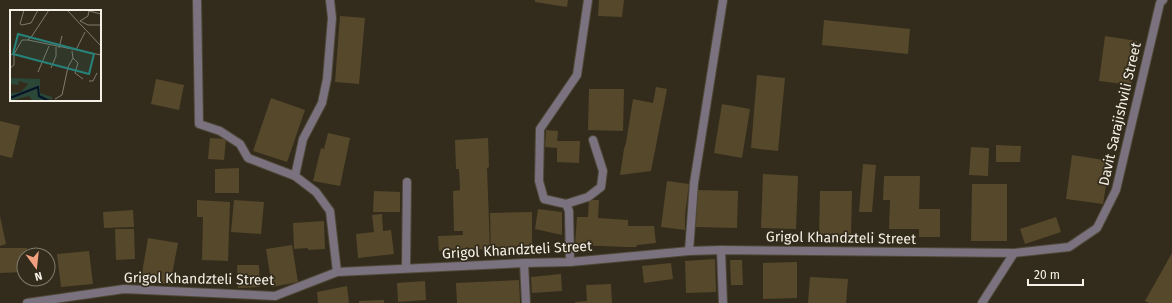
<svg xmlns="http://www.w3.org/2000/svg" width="1172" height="303" font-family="'Fira Sans',sans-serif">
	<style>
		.building { fill: #56482b }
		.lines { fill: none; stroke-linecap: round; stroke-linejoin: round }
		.lane-casing { stroke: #4e4838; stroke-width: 10 }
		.street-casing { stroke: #4e4838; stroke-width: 10 }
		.lane { stroke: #7a727e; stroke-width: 8 }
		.street { stroke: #7a727e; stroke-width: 8 }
		.labels { text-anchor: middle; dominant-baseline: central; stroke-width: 3.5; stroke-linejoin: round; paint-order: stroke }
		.street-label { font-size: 14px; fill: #f6f1e7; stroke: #332c1c }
		.inset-river { fill: none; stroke: #061329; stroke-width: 2 }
		.inset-road { fill: none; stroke: #817b6d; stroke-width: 1 }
		.view { fill: #26827a; fill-opacity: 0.15; stroke: #26827a; stroke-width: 2 }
		.inset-edge { fill: none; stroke: #f6f1e7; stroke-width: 2 }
	</style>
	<rect width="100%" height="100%" fill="#332c1c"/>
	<!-- building -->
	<g class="building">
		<path d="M535,0H568L567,7L535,2Z"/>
		<path d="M599,0H624L622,17L598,16Z"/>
		<path d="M340,16L365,18L359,84L335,82Z"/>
		<path d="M824,20L910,29L908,54L822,45Z"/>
		<path d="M1105,36L1137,41L1131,85L1099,81Z"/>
		<path d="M757,75L785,78L778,151L751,148Z"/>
		<path d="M156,79L184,85L179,110L151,104Z"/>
		<path d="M656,87L667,89L651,171L620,175L624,149L626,143L633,99L653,103Z"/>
		<path d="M589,89H624L623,131L588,130Z"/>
		<path d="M271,98L305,110L287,162L253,151Z"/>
		<path d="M722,104L750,109L742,158L714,153Z"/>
		<path d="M0,121L20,126L12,158L0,155Z"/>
		<path d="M546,130L558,131L557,141H580L579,163L557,162V148L545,147Z"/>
		<path d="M328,133L350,138L340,186L313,181L321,148L324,149Z"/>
		<path d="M210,138L226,139L224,160L208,159Z"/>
		<path d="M488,138L489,167L487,168L490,249L439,251L438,236L463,235V231H454L453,191L460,190L459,169H456L455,140Z"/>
		<path d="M996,145L1021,146L1020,162H996Z"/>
		<path d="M971,147L989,148L988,176L969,175Z"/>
		<path d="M1072,155L1110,161L1103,204L1066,199Z"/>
		<path d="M863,164L876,165L872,212H859Z"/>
		<path d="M239,168V193H215V169Z"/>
		<path d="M763,174L798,176L796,229L761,228Z"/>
		<path d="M884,176H920L919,209H940V237H919V229H889L890,200H883Z"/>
		<path d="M667,181L689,184L685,215V230L661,227Z"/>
		<path d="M972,184H1007V241H971Z"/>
		<path d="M697,190L738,191L737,228L696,227Z"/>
		<path d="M374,191L400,192V212H373Z"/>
		<path d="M820,191H852L851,237H819Z"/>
		<path d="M197,200L230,202L228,261L202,260L203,217H197Z"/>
		<path d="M234,200L264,202L261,234L231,232Z"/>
		<path d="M589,200H599L598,218L628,220V226H654L656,243L637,245L636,247H627L575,245L577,217H588Z"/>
		<path d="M538,209L562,212V235L535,229Z"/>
		<path d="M133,210L134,227L104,228L103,212Z"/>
		<path d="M532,212V253L491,254L490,213Z"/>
		<path d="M382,214L383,231L391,230L394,254L358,258L356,234L374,232L372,215Z"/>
		<path d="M0,216L6,244L0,246Z"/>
		<path d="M1056,217L1061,232L1025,244L1020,229Z"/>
		<path d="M324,221L325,249L308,250V248L294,249L293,223Z"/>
		<path d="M115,229H134L135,259L116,260Z"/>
		<path d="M148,238L178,243L170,285L141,279Z"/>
		<path d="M292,245L298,282L272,287L266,249Z"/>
		<path d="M0,248H27V255H24V272L0,273Z"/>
		<path d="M89,251L93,284L61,287L57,254Z"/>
		<path d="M1172,253V303H1149L1145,301Z"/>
		<path d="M715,259L716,292L686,293L685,261Z"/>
		<path d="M730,260H742L743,285H731Z"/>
		<path d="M797,262V298L763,299V263Z"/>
		<path d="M671,263L673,279L644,283L642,266Z"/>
		<path d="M237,265H259L260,287L238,288Z"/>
		<path d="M561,274L562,291L532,293L531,277Z"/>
		<path d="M810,277L848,279L846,303H808Z"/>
		<path d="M519,280L520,303H457L456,283Z"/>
		<path d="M425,281L426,300L398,302L397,283Z"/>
		<path d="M611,284L612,303H575V302L587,301L586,285Z"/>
		<path d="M347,286L349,303H318L317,292Z"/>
		<path d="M384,300V303H359V301Z"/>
	</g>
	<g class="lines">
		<defs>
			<g id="lane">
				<path d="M566,204L588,197L601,187L603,171L593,140"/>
				<path d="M721,250L723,303"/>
				<path d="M689,251L694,183L723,0"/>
				<path d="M570,262L569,211L566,204L544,199L539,181L540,129L577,75L588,0"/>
				<path d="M524,263L526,303"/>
				<path d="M406,268L407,182"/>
			</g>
			<g id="street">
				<path d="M197,0L199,124L220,131L240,144L248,158L295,176L316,192L330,211L337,272"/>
				<path d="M295,176L303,139L322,103L327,79L332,18L330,0"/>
				<path d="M27,303L124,289L275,296L337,272L524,263L570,262L689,251L721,250L1014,253"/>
				<path d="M982,303L1014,253L1069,247L1097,228L1116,190L1160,3L1163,0"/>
			</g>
		</defs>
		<!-- lane casing -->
		<use href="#lane" class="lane-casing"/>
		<!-- street casing -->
		<use href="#street" class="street-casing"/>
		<!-- lane -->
		<use href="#lane" class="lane"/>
		<!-- street -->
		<use href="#street" class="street"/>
	</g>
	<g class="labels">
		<!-- street labels -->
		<g class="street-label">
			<text transform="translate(1120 114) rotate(-77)">Davit Sarajishvili Street</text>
			<text transform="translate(841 238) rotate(1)">Grigol Khandzteli Street</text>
			<text transform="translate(517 250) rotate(-3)">Grigol Khandzteli Street</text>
			<text transform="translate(199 279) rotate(1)">Grigol Khandzteli Street</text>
		</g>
	</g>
	<!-- overview -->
	<g transform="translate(10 10)">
		<rect width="91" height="91" fill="#332c1c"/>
		<path d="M0,68L30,69V83L42,87V89L23,91L19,86L0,91V83L11,82L18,74L9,71L8,75L1,74Z" fill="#2a4737"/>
		<path class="inset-river" d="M0,88L28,77L29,86L39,91"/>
		<path class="inset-road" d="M14,0L10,14L12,15L21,13L28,0M57,0L91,36M79,1L91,4M70,11L78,15H91M70,11L78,6L79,0M18,30L91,45M49,38L52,26M66,40L75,22M0,45L4,44L12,30H18L22,26L39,0M63,48L68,53L65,63L73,69M0,58L4,55V44M41,58L46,46V37M28,62L39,36M79,71H83L87,63M45,89L52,85L58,57L63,48L62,41M43,91H59"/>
		<path class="view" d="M8,24L84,44L79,64L3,44Z"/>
		<rect width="91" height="91" class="inset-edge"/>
	</g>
	<!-- north arrow -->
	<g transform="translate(36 267) rotate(165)"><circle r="19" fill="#332c1c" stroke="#817b6d"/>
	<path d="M0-3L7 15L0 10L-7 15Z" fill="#f2a080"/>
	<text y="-6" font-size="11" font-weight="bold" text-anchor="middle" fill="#f6f1e7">N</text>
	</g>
	<!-- scale -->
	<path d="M1028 279v6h55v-6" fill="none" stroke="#f6f1e7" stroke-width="2"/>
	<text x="1034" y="279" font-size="12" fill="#f6f1e7" stroke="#332c1c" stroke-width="3" paint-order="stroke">20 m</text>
</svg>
